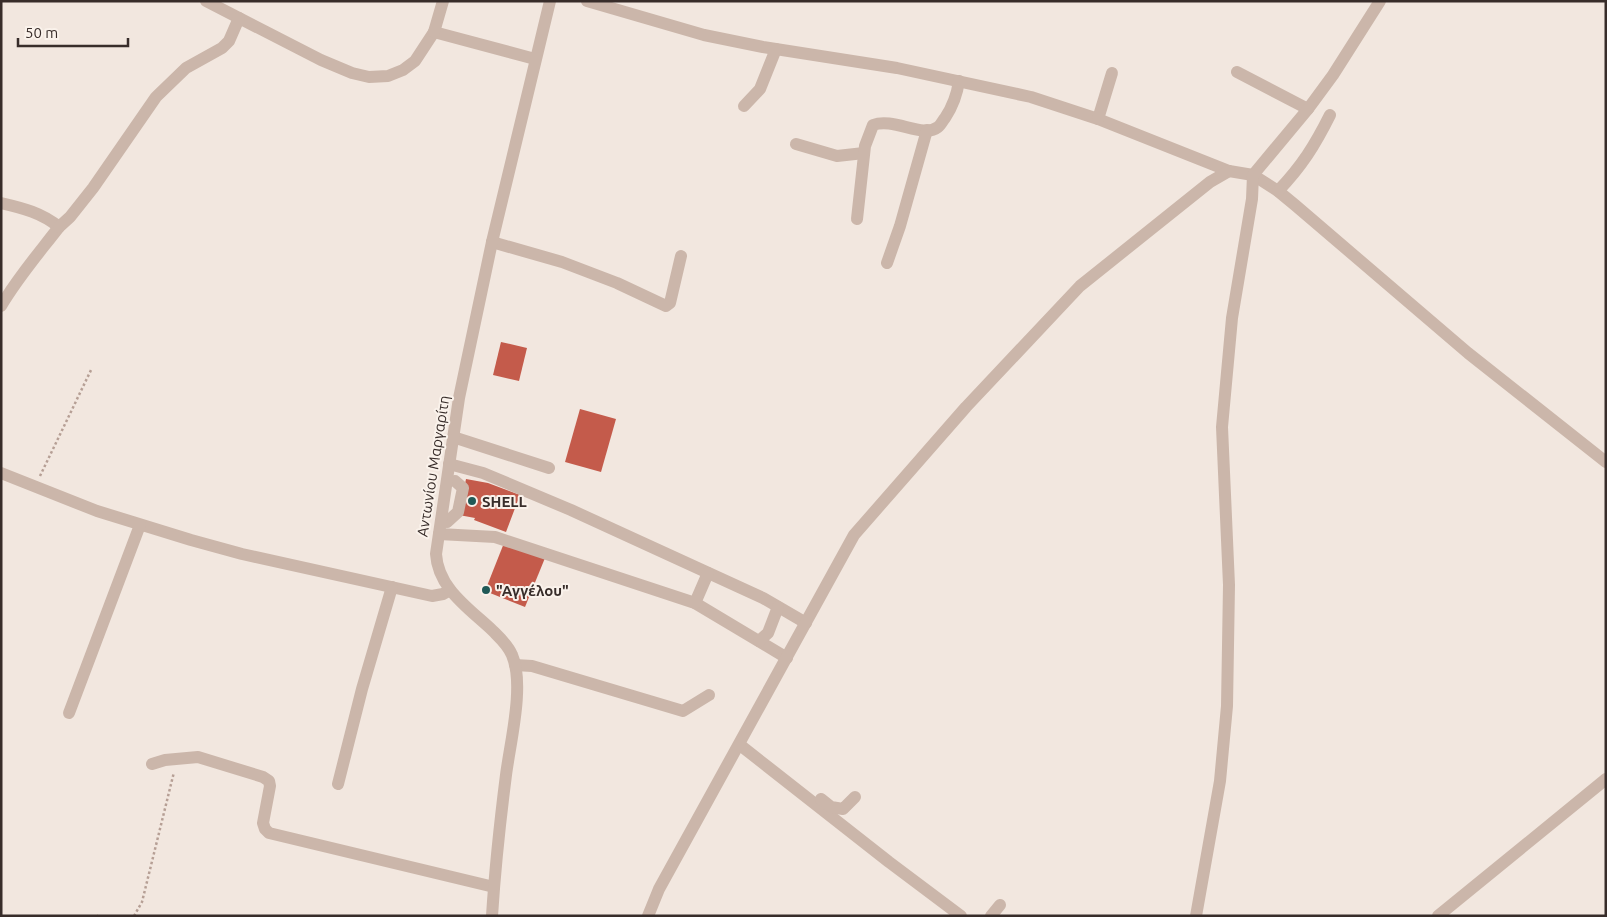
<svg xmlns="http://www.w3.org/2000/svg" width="1607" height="917" font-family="Ubuntu,sans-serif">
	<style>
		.building { fill: #c45b4b }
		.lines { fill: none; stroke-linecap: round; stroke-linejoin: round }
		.path { stroke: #b69f95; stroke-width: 2.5; stroke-dasharray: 2.5 2.5; stroke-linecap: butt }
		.minor { stroke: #cbb6aa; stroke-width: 12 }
		.poi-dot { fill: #205957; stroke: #faf2eb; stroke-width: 2 }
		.labels { text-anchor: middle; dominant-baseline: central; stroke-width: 4; stroke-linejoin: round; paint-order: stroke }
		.street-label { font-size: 15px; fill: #382d2a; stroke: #faf2eb }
		.poi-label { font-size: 15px; font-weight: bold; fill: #382d2a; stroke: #faf2eb; text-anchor: start }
	</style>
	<rect width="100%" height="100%" fill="#f2e7df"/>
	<!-- building -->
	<g class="building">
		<path d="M501,342L527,348L519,381L493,375Z"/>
		<path d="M580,409L616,419L601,472L565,462Z"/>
		<path d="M466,479L488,483L520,495L506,532L474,520L475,518L459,515Z"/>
		<path d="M504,543L545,558L525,607L485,591Z"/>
	</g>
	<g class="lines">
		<!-- path -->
		<g class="path">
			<path d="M40,476L92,368"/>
			<path d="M97,916H98"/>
			<path d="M134,916L142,902L174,772"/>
		</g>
		<!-- minor -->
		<g class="minor">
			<path d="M206,1L321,60L352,73L369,77L388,76L403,70L415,61L434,32L535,59"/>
			<path d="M587,1L704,35L763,47L897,68L1031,97L1098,119L1229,171L1253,175L1278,191L1295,205L1468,353L1606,462"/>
			<path d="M434,32L443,1"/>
			<path d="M1237,72L1308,109"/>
			<path d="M744,106L760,89L776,49"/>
			<path d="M1098,119L1112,73"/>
			<path d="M796,144L837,156L864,153"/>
			<path d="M1278,191C1302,166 1315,145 1330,115"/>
			<path d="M1,203C23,208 42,213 59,227C39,253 18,277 1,306"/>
			<path d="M857,219L865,146L873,125C894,117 923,139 938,127C941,125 943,120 945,118C953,106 957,95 959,81"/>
			<path d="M59,227L70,217L93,188L156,97L186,68L222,48L229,41L239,18"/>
			<path d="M492,242L562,262L617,283L666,306L670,303L681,256"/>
			<path d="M887,263L900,226L927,130"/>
			<path d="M453,437L549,468"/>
			<path d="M449,464L483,473L571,510L763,598L806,623"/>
			<path d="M1,473L97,511L191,540L242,554L432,596L443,594L450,590"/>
			<path d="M447,522L458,512L463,488L455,481"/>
			<path d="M439,534L495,537L695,603L787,658"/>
			<path d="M695,603L708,573"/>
			<path d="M759,641L768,633L778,607"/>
			<path d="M515,665L532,666L683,711L709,695"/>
			<path d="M69,713L140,525"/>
			<path d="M740,745L889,862L961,916"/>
			<path d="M152,764L165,760L198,757L263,777L269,781L270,786L263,823L265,829L269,833L494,887"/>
			<path d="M338,784L362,689L392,587"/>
			<path d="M821,799L831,807L843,809L855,797"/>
			<path d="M492,916C495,869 500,822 506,775C510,743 525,685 512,655C508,645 500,638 493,631C470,609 438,589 436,554L459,398L492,242L550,1"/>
			<path d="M648,916L659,889L854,535L966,407L1080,286L1210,182L1229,171"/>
			<path d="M991,916L1000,905"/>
			<path d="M1196,916L1220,781L1227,706L1229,585L1222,427L1232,318L1252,199L1253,175L1308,109L1333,75L1380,1"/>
			<path d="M1438,916L1606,779"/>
		</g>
	</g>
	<!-- markers -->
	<g class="poi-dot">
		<circle cx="472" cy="501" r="5"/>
		<circle cx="486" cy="590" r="5"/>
	</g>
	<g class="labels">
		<!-- street labels -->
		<g class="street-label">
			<text transform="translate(433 466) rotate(-81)">Αντωνίου Μαργαρίτη</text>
		</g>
		<!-- poi labels -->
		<g class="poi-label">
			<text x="482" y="501">SHELL</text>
			<text x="496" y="590">"Αγγέλου"</text>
		</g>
	</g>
	<!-- border -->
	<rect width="1607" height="917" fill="none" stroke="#382d2a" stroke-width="5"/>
	<!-- scale -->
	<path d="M18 38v8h110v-8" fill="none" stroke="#382d2a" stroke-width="2.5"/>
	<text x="25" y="38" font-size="15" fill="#382d2a" stroke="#faf2eb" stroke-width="4" paint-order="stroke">50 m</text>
</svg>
